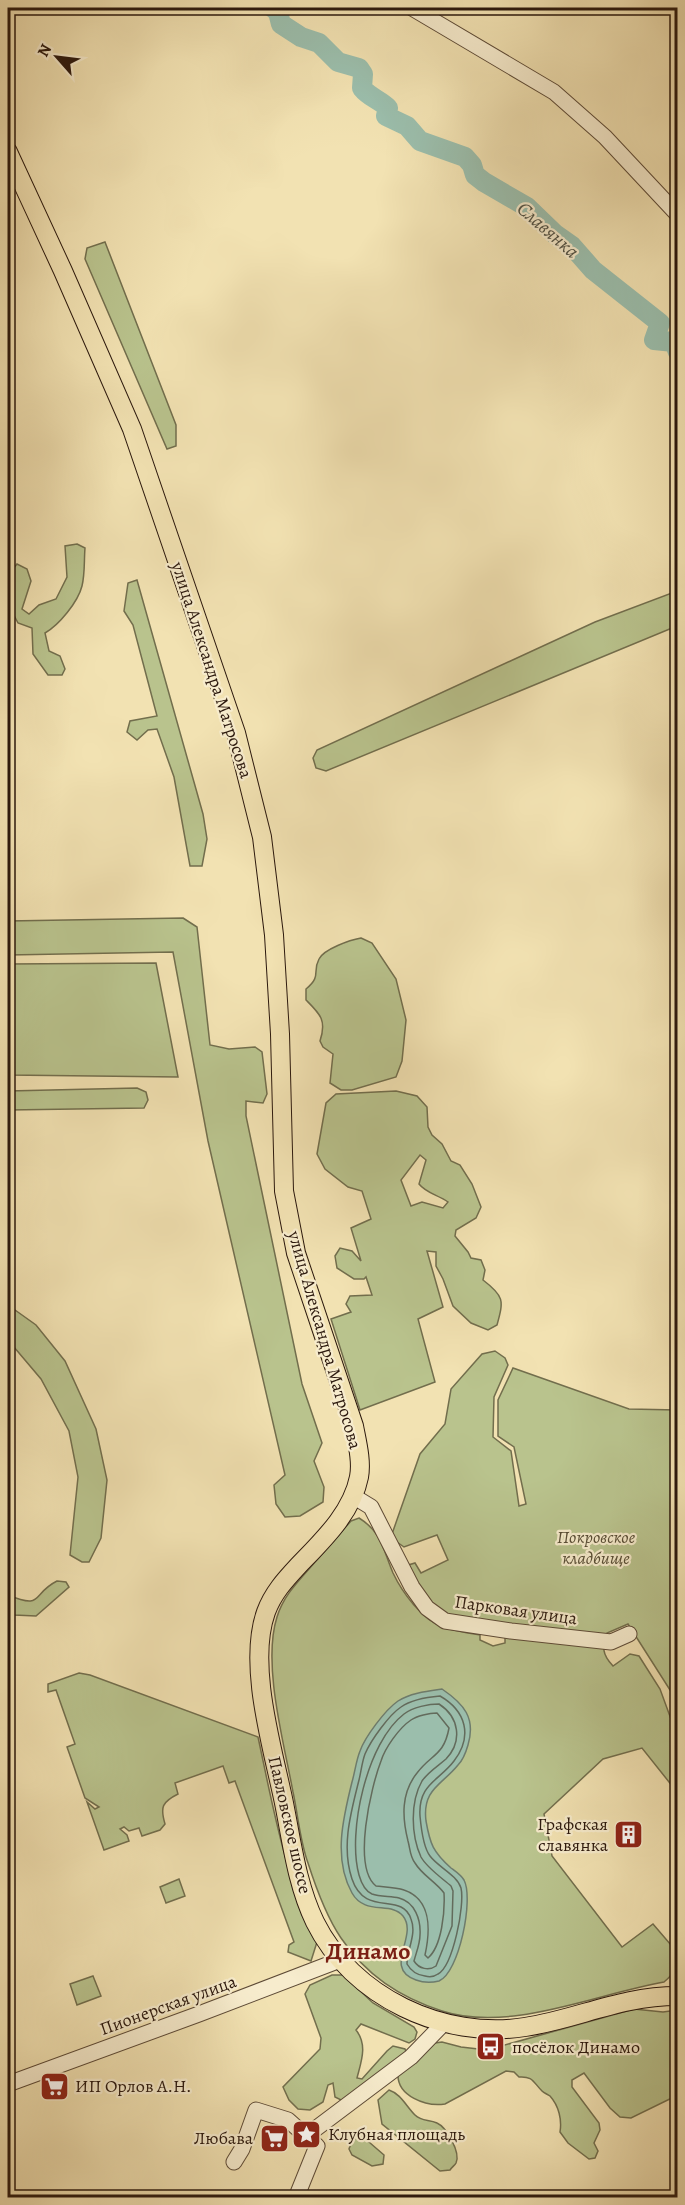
<svg xmlns="http://www.w3.org/2000/svg" width="685" height="2205" font-family="Alegreya,serif">
	<style>
		.green { fill: #b9c38d; stroke: #726e4d; stroke-width: 1.5; fill-rule: evenodd }
		.water { fill: #9bbeac; stroke: #6e7c6c; stroke-width: 1.5 }
		.lines { fill: none; stroke-linecap: round; stroke-linejoin: round }
		.shore { stroke: #636b5c; stroke-width: 1.5 }
		.stream { stroke: #6e7c6c; stroke-width: 3 }
		.river { stroke: #9bbeac; stroke-width: 20 }
		.minor-casing { stroke: #5d4a36; stroke-width: 17 }
		.major-casing { stroke: #2b180d; stroke-width: 20 }
		.minor { stroke: #f7eccd; stroke-width: 15 }
		.major { stroke: #f2e2b2; stroke-width: 18 }
		.labels { text-anchor: middle; dominant-baseline: central; stroke-width: 4.5; stroke-linejoin: round; paint-order: stroke }
		.street-label { font-size: 18px; fill: #2b180d; stroke: #f7eccd }
		.park-label { font-size: 18px; font-style: italic; fill: #564b33; stroke: #f7eccd }
		.poi-label { font-size: 18px; fill: #2b180d; stroke: #f7eccd; text-anchor: start }
		.water-label { font-size: 20px; font-style: italic; fill: #525245; stroke: #f7eccd }
		.district-label { font-size: 24px; font-weight: bold; fill: #7a1f14; stroke: #f7eccd }
	</style>
	<rect width="100%" height="100%" fill="#f2e2b2"/>
	<filter id="stains"><feTurbulence type="fractalNoise" baseFrequency=".00333" numOctaves="4"/><feColorMatrix values="0 0 0 0 .2 0 0 0 0 .09 0 0 0 0 .02 0 0 0 .5 -.17"/></filter>
	<radialGradient id="worn" r=".72"><stop offset=".6" stop-color="#630" stop-opacity="0"/><stop offset="1" stop-color="#630" stop-opacity=".3"/></radialGradient>
	<!-- green -->
	<g class="green">
		<path d="M105,242L176,425V446L167,449L85,259L87,248Z"/>
		<path d="M77,544L85,548C84,560 85,574 82,586C78,602 59,625 45,633L49,651L60,656L65,669L62,675H48L33,654L32,628L18,623L8,604V575L17,564L27,569L31,581L22,609L29,614L39,605L56,599L67,577L65,546Z"/>
		<path d="M137,580L203,814L207,839L202,866H190L174,777L157,729L148,730L137,740L127,732L130,721L157,716L133,625L124,611L128,583Z"/>
		<path d="M677,591V626L326,771L316,768L313,758L317,750L595,622Z"/>
		<path d="M183,918L197,927L210,1045L229,1049L255,1047L262,1052L267,1094L263,1103L246,1101V1116L302,1384L322,1443L314,1461L324,1487L323,1502L300,1516L285,1517L276,1504L274,1485L285,1475L208,1141L173,952L8,955V921Z"/>
		<path d="M361,938L372,943L396,979L406,1020L402,1061L396,1077L352,1090H341L330,1083L333,1054L323,1047L320,1041C327,1020 320,1014 306,1000V989C322,976 312,972 319,959C324,949 350,940 361,938Z"/>
		<path d="M156,963L178,1077L8,1075V964Z"/>
		<path d="M137,1088L146,1092L148,1100L144,1108L8,1110V1091Z"/>
		<path d="M396,1091L417,1096L427,1107L428,1127L432,1135L442,1144L451,1161L460,1165L472,1184L481,1207L476,1218L456,1230L455,1236L468,1252L471,1258L481,1260L485,1270L483,1280C504,1296 504,1300 497,1325L488,1330L471,1323L453,1306L443,1279L436,1266V1252L427,1251L443,1307L418,1319L435,1382L360,1410L331,1319L351,1312L346,1304L350,1296L372,1295L366,1277L364,1279H354L337,1268L335,1256L340,1248L352,1251L361,1261L351,1228L371,1219L362,1191L348,1187L325,1169L317,1154L326,1103L336,1094ZM420,1155L426,1160L419,1184C426,1193 438,1195 448,1202L443,1208L422,1202L411,1206L401,1180Z"/>
		<path d="M8,1305L36,1325L65,1361L96,1429L107,1480L101,1538L89,1562H82L70,1555L78,1477L69,1431L41,1379L8,1340Z"/>
		<path d="M495,1351L505,1358L508,1365L494,1397L493,1437L511,1451L519,1506L526,1504L514,1447L498,1436V1400L513,1368L629,1409L677,1410V1694L674,1688L670,1690L628,1624L607,1633C603,1648 601,1653 613,1666L630,1654L639,1656L660,1689L675,1730L677,1729V1792L642,1748L603,1759L544,1814L552,1856L622,1947L653,1924L677,1952C677,1968 676,1972 664,1982C595,1994 510,2033 442,2011C399,1997 366,1975 341,1938C326,1916 316,1888 308,1863C300,1841 298,1815 293,1792C284,1743 262,1664 277,1617C284,1594 300,1580 315,1562C327,1549 339,1534 351,1521L359,1518C382,1532 383,1550 393,1573C402,1592 422,1620 443,1627C455,1631 468,1633 480,1635V1640L493,1646L505,1643V1636L440,1615L405,1566L415,1563L421,1573L448,1560L437,1535L404,1547L397,1542L392,1534L420,1454L445,1424L451,1389L482,1354Z"/>
		<path d="M57,1581L66,1582L69,1587L36,1616L14,1615L8,1613V1595C44,1610 31,1594 57,1581Z"/>
		<path d="M79,1673L90,1675L258,1737C273,1807 285,1877 317,1942L311,1961L288,1952L289,1945L294,1942L235,1781L229,1783L223,1766L175,1783L178,1794C162,1802 160,1807 165,1824L160,1830L142,1836L139,1828L129,1831L124,1827L120,1829L127,1835L129,1841L104,1850L87,1802L95,1809L99,1807L85,1798L67,1747L75,1744L56,1690L48,1692V1684Z"/>
		<path d="M179,1879L185,1896L166,1903L160,1887Z"/>
		<path d="M332,1975H343L373,2003L414,2027L417,2032L415,2039L409,2043L361,2024L356,2030C368,2045 361,2062 357,2078L362,2079L387,2051L393,2046L405,2049L408,2057L354,2097L341,2100L335,2097L333,2083L328,2085L323,2102L310,2110L298,2109L289,2100L283,2087L320,2049L321,2038L305,1994L310,1985Z"/>
		<path d="M93,1976L101,1996L77,2005L70,1984Z"/>
		<path d="M634,2009L663,2012L677,2010L678,2095L631,2118L620,2117L610,2108L584,2073L572,2080V2087L599,2123L600,2130L594,2143L598,2151L595,2158L589,2159L568,2143L560,2132C562,2120 559,2106 550,2096C547,2094 544,2093 542,2091C533,2082 533,2076 519,2077L514,2072L506,2071L445,2104C426,2107 397,2096 398,2074L435,2043L442,2042L461,2047L487,2050Z"/>
		<path d="M389,2090C401,2094 406,2106 415,2115C422,2122 429,2119 437,2123C446,2127 461,2152 456,2163C455,2165 452,2167 450,2170L440,2171L382,2124L378,2100Z"/>
		<path d="M362,2136L384,2155L383,2164L372,2166L352,2155L349,2149C351,2142 354,2138 362,2136Z"/>
	</g>
	<!-- water -->
	<path class="water" d="M442,1689C464,1704 476,1718 468,1745C466,1752 463,1760 458,1765C442,1785 422,1789 426,1821C430,1844 433,1852 451,1868C455,1871 461,1875 464,1880C474,1899 459,1973 439,1981C431,1983 424,1983 416,1980C382,1968 419,1936 403,1916C391,1901 365,1916 352,1893C333,1859 343,1818 352,1782C355,1772 356,1761 360,1751C365,1737 385,1710 398,1701C410,1693 428,1691 442,1689Z"/>
	<g class="lines">
		<!-- shore -->
		<g class="shore">
			<path d="M440,1696C466,1711 473,1736 454,1761C439,1781 418,1784 420,1816C421,1827 423,1847 430,1856C438,1867 457,1875 461,1888C465,1905 453,1966 438,1974C434,1977 429,1977 425,1976C416,1975 411,1971 407,1964C407,1949 417,1934 411,1919C402,1891 365,1918 352,1879C341,1846 351,1812 359,1780C361,1772 362,1762 365,1754C371,1740 389,1715 401,1707C411,1700 428,1697 440,1696Z"/>
			<path d="M439,1704C459,1717 463,1741 446,1759C438,1766 428,1772 422,1781C410,1802 411,1835 421,1857C427,1868 442,1878 451,1886L453,1891L452,1926L436,1966C429,1971 419,1969 414,1961C416,1953 420,1944 420,1935C421,1920 415,1902 399,1898C391,1896 380,1897 372,1894C365,1891 361,1882 359,1875C347,1832 367,1742 404,1714C413,1707 429,1704 439,1704Z"/>
			<path d="M437,1713L449,1728C444,1756 431,1754 417,1773C401,1793 402,1817 408,1841C410,1848 410,1857 415,1863C422,1875 436,1882 444,1893C445,1911 442,1946 428,1958L425,1955C430,1932 433,1900 404,1890C396,1887 385,1887 376,1886C352,1867 371,1787 381,1761C385,1748 399,1728 411,1720C417,1716 429,1713 437,1713Z"/>
		</g>
		<!-- stream -->
		<path class="stream" d="M8,1606L13,1608"/>
		<!-- river -->
		<path class="river" d="M273,8L278,12L281,24L301,37L319,43L338,62L359,68L363,74L362,88C369,97 380,100 388,108L386,116L407,126L420,141L465,157L472,165L475,175L484,182L527,207L555,234L572,246L593,270L660,323L654,340L674,342L678,352"/>
		<defs>
			<g id="minor">
				<path d="M412,8L554,92L605,137L678,215"/>
				<path d="M353,1496L371,1507L412,1587L427,1608L445,1621L511,1631L611,1642L629,1634"/>
				<path d="M8,2084L199,2014L340,1960"/>
				<path d="M306,2136L411,2057L443,2024"/>
				<path d="M234,2162L242,2149L256,2110L288,2120L317,2146L296,2198"/>
			</g>
			<path id="major" d="M8,152L63,271L132,429L236,733L262,837L274,935L280,1034L284,1191L296,1253L354,1426C357,1442 362,1461 359,1477C352,1513 322,1541 298,1566C285,1580 273,1593 266,1612C247,1665 273,1749 284,1803C292,1843 297,1885 315,1922C352,1997 444,2040 525,2027C578,2019 620,1996 678,1996"/>
		</defs>
		<!-- minor casing -->
		<use href="#minor" class="minor-casing"/>
		<!-- major casing -->
		<use href="#major" class="major-casing"/>
		<!-- minor -->
		<use href="#minor" class="minor"/>
		<!-- major -->
		<use href="#major" class="major"/>
	</g>
	<!-- icons -->
	<defs>
		<symbol id="building-square" viewBox="-11 -11 22 22"><rect x="-9" y="-9" width="18" height="18" rx="4" fill="#8f2418" stroke="#f7eccd"/><path d="M-4-6H4V6H1V3H-1V6H-4ZM-2.5-4.3h1.7v1.8h-1.7ZM.8-4.3h1.7v1.8H.8ZM-2.5-1h1.7V.8h-1.7ZM.8-1h1.7V.8H.8Z" fill="#fff"/></symbol>
		<symbol id="bus-square" viewBox="-11 -11 22 22"><rect x="-9" y="-9" width="18" height="18" rx="4" fill="#8f2418" stroke="#f7eccd"/><path d="M-5-6H5V4H4V6H2V4H-2V6H-4V4H-5ZM-3.5-4V0h7V-4ZM-3.5 1.2v1.5H-2V1.2ZM2 1.2v1.5H3.5V1.2Z" fill="#fff"/></symbol>
		<symbol id="supermarket-square" viewBox="-11 -11 22 22"><rect x="-9" y="-9" width="18" height="18" rx="4" fill="#8f2418" stroke="#f7eccd"/><path d="M-6-5.5h2.5l.6 2H6L4.5 2H-2.5L-4.4-4H-6ZM-1.5 3.2a1.3 1.3 0 1 0 .1 0ZM3 3.2a1.3 1.3 0 1 0 .1 0Z" fill="#fff"/></symbol>
		<symbol id="sight-square" viewBox="-11 -11 22 22"><rect x="-9" y="-9" width="18" height="18" rx="4" fill="#8f2418" stroke="#f7eccd"/><path d="M0-6L1.8-2.2L6-1.7L2.9 1.2L3.7 5.4L0 3.3L-3.7 5.4L-2.9 1.2L-6-1.7L-1.8-2.2Z" fill="#fff"/></symbol>
	</defs>
	<g fill-rule="evenodd">
		<use href="#building-square" x="612" y="1818" width="33" height="33"/>
		<use href="#bus-square" x="474" y="2030" width="33" height="33"/>
		<use href="#supermarket-square" x="38" y="2070" width="33" height="33"/>
		<use href="#sight-square" x="290" y="2118" width="33" height="33"/>
		<use href="#supermarket-square" x="258" y="2122" width="33" height="33"/>
	</g>
	<g class="labels">
		<!-- street labels -->
		<g class="street-label">
			<text transform="translate(212 670) rotate(72)">улица Александра Матросова</text>
			<text transform="translate(325 1340) rotate(74)">улица Александра Матросова</text>
			<text transform="translate(516 1610) rotate(8)">Парковая улица</text>
			<text transform="translate(290 1825) rotate(77)">Павловское шоссе</text>
			<text transform="translate(168 2005) rotate(-20)">Пионерская улица</text>
		</g>
		<!-- park labels -->
		<g class="park-label">
			<text x="596" y="1537">Покровское<tspan x="596" dy="21">кладбище</tspan></text>
		</g>
		<!-- poi labels -->
		<g class="poi-label">
			<text x="608" y="1824" text-anchor="end">Графская<tspan x="608" dy="21">славянка</tspan></text>
			<text x="512" y="2047">посёлок Динамо</text>
			<text x="75" y="2086">ИП Орлов А.Н.</text>
			<text x="328" y="2134">Клубная площадь</text>
			<text x="253" y="2138" text-anchor="end">Любава</text>
		</g>
		<!-- water labels -->
		<g class="water-label">
			<text transform="translate(548 230) rotate(41)">Славянка</text>
		</g>
		<!-- district labels -->
		<g class="district-label">
			<text x="368" y="1951">Динамо</text>
		</g>
	</g>
	<!-- margin -->
	<rect width="685" height="2205" fill="none" stroke="#f2e2b2" stroke-width="30"/>
	<rect x="9" y="9" width="667" height="2187" fill="none" stroke="#2b180d" stroke-width="3"/>
	<rect x="15" y="15" width="655" height="2175" fill="none" stroke="#2b180d" stroke-width="1.5"/>
	<!-- north arrow -->
	<g transform="translate(57 57) rotate(298)" stroke="#f7eccd" stroke-width="4.5" paint-order="stroke">
	<path d="M0-4.5L10 22L0 15L-10 22Z" fill="#2b180d"/>
	<text y="-9" font-size="16" font-weight="bold" text-anchor="middle" fill="#2b180d">N</text>
	</g>
	<rect width="100%" height="100%" filter="url(#stains)"/>
	<rect width="100%" height="100%" fill="url(#worn)"/>
</svg>
